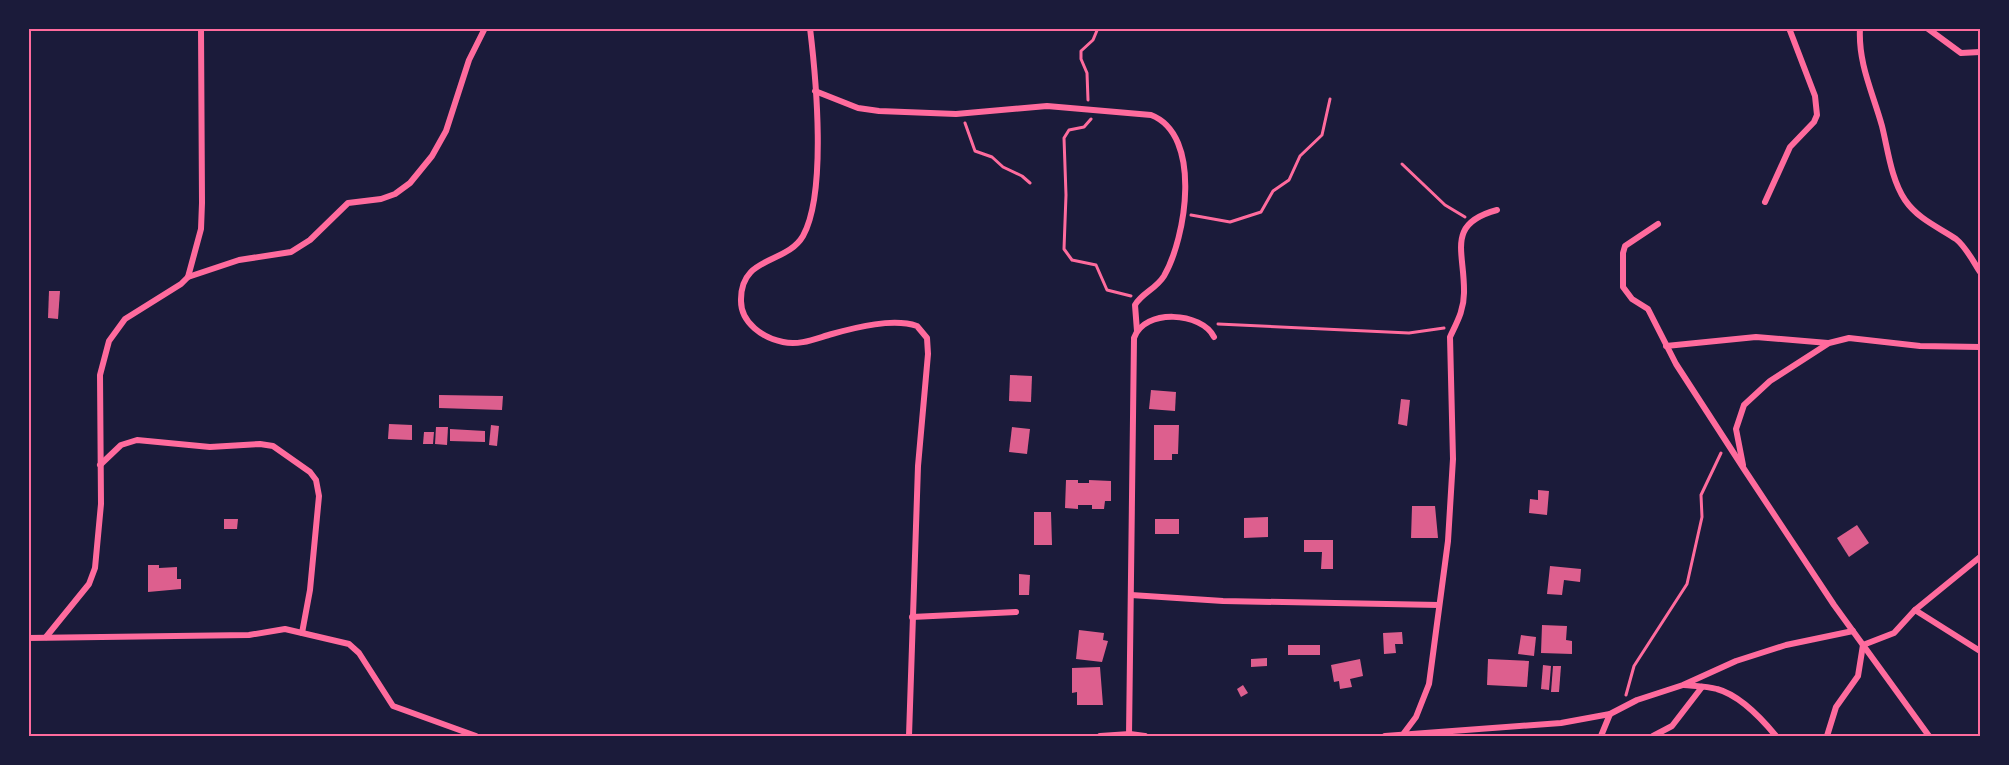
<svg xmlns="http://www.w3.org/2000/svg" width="2009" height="765" font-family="Cabin,sans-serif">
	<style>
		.building { fill: #dd5f8e }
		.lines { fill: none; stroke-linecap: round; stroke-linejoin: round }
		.path { stroke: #ff6b9d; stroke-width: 3 }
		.minor { stroke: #ff6b9d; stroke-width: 6 }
		.neatline { fill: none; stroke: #ff6b9d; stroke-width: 2 }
	</style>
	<rect width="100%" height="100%" fill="#1b1b3a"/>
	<!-- building -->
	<g class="building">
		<path d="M49,291H60L58,319L48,318Z"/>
		<path d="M1010,375L1032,376L1031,402L1009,401Z"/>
		<path d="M1151,390L1176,392L1175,411L1149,409Z"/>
		<path d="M439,395L503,396L502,410L439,408Z"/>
		<path d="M1401,399L1410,400L1407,426L1398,424Z"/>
		<path d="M389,424L412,425V440L388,439Z"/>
		<path d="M491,425L499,426L497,446L489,445Z"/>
		<path d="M1154,425H1179L1178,454H1172V460H1154Z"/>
		<path d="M436,427H448L447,445L435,444Z"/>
		<path d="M1012,427L1030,429L1027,454L1009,452Z"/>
		<path d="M450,429L485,431V442L450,441Z"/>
		<path d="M424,432H434L433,444H423Z"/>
		<path d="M1066,480H1078V483H1089V480L1111,481V501H1105L1104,509H1092V505H1078V509L1065,508Z"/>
		<path d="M1538,490L1549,491L1547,515L1529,513L1530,499L1538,500Z"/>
		<path d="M1412,506H1435L1438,538H1411Z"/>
		<path d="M1034,512H1051L1052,545H1034Z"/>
		<path d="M1268,517V537L1244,538V518Z"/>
		<path d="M224,519H238L237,529H224Z"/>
		<rect x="1155" y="519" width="24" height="15"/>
		<path d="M1857,525L1869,543L1849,557L1837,538Z"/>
		<path d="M1304,540H1333V569H1321L1322,552H1304Z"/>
		<path d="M148,565H159V568L177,567V579H181V589L148,592Z"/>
		<path d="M1550,566L1581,569L1580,582L1564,580L1562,595L1547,594Z"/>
		<path d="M1019,574L1030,575L1029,595H1019Z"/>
		<path d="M1542,625L1567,626L1566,640L1572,641V654L1541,653Z"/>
		<path d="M1079,630L1104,633L1103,640L1108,641L1102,662L1076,659Z"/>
		<path d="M1402,632L1403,644H1395L1396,653L1384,654L1383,633Z"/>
		<path d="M1521,635L1536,637L1534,656L1518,654Z"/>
		<rect x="1288" y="645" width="32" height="10"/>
		<path d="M1267,658V666L1251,667V659Z"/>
		<path d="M1360,659L1363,676L1350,679L1352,687L1340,689L1339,681L1334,682L1331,665Z"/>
		<path d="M1488,659L1529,661L1527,687L1487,685Z"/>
		<path d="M1543,665L1551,666L1549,690L1541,689Z"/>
		<path d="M1553,666H1561L1559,692H1551Z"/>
		<path d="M1100,667L1103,705H1077V692L1072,693V668Z"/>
		<path d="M1243,685L1248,693L1241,697L1237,689Z"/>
	</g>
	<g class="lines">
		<!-- path -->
		<g class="path">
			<path d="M1088,100L1087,73L1081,59V51L1093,40L1098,28"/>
			<path d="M1091,119L1084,127L1069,130L1064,138L1066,195L1064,249L1072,260L1096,265L1107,290L1131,296"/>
			<path d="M965,123L975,151L992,157L1003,167L1022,176L1030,183"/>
			<path d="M1402,164L1445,205L1465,217"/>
			<path d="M1191,215L1230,222L1261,212L1273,191L1289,180L1300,156L1322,135L1330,99"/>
			<path d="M1218,324L1409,333L1444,328"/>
			<path d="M1626,695L1634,666L1687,584L1702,517L1701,495L1721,453"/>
		</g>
		<!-- minor -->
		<g class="minor">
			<path d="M810,28C816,78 827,193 803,236C786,265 740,255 741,301C741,323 763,338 783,342C800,346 817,338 832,334C857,327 893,318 917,326L927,338L928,354L918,466L909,736"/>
			<path d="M1860,28C1858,64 1873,93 1882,126C1888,150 1891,179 1905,200C1918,219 1938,227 1956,239C1966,247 1973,261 1980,272"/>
			<path d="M1927,28L1961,53L1980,52"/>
			<path d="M815,91L858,108L879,111L956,114L1047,106L1151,115C1203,135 1186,238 1164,276C1156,289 1142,293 1135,305L1137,331"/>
			<path d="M1765,202L1790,147L1814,122L1817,115L1815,96L1789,28"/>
			<path d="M1658,224L1625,246L1623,253V287L1632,299L1648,309L1676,364L1744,469L1834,605L1929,736"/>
			<path d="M188,277L239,260L291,252L310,240L348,203L381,199L395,194L410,183L432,156L446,131L469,60L485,28"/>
			<path d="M1666,346L1756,337L1828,343"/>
			<path d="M100,465L121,445L137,440L210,447L260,444L273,446L310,472L316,480L319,496L310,590L302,633"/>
			<path d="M1743,465L1736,429L1744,405L1770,381L1829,343L1849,338L1920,346L1980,347"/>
			<path d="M1131,595L1223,601L1439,605"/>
			<path d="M1915,610L1980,651"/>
			<path d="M912,617L1016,612"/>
			<path d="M46,637L89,584L95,568L101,504L100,375L109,341L125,319L181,284L188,277L201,229L202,203L201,28"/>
			<path d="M28,638L249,635L285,629L349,644L359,653L393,706L476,736"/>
			<path d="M1684,685C1694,686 1707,686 1717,689C1739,695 1762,719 1776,736"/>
			<path d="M1404,733L1416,717L1429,684L1448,541L1453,459L1450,337C1457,322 1464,310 1464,293C1465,252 1445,224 1497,210"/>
			<path d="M1100,736L1130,734L1145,736"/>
			<path d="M1129,736L1134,338C1144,308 1202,312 1214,337"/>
			<path d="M1385,736L1561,723L1610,714L1637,700L1683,685L1736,661L1786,645L1853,631"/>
			<path d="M1601,736L1610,714"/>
			<path d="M1653,736L1672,726L1702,687"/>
			<path d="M1827,736L1836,707L1858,676L1863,645L1894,633L1915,610L1980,557"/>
		</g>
	</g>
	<!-- border -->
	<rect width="2009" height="765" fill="none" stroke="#1b1b3a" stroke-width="60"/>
	<rect x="30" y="30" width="1949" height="705" class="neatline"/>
</svg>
